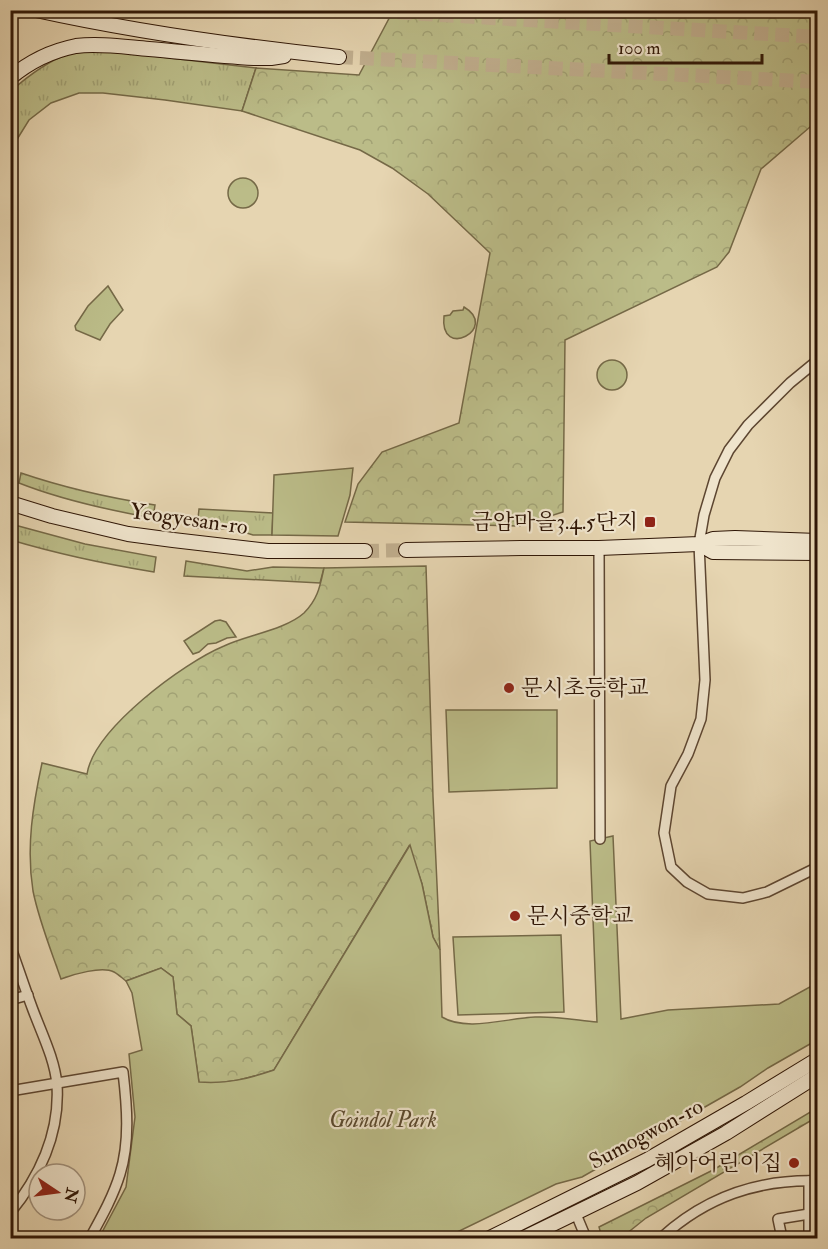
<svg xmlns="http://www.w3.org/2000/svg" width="828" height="1249" font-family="'IM FELL Double Pica','Noto Serif KR',serif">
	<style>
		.grass { fill: url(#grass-tufts); stroke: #756947; stroke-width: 1.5 }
		.forest { fill: url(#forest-crowns); stroke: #756947; stroke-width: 1.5 }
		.park { fill: #bbbc88; stroke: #756947; stroke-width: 1.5 }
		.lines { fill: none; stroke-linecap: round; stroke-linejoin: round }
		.secondary-tunnel { stroke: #c1af8f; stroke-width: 14; stroke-dasharray: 14 7; stroke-linecap: butt }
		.street-casing { stroke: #5d4631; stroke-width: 12 }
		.secondary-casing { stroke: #2f1606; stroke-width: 16 }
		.street { stroke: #efe4cc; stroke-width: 9 }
		.secondary { stroke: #efe4cc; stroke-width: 14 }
		.poi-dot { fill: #8f2418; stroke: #efe4cc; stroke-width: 2 }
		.labels { text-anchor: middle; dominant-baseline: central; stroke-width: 4.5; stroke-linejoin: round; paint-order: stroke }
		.street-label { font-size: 22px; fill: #2f1606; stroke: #efe4cc }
		.poi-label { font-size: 22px; fill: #2f1606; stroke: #efe4cc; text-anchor: end }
		.park-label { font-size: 22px; font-style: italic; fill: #59482d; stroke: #efe4cc }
	</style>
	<defs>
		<pattern id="grass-tufts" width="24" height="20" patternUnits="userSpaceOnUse" patternTransform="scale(1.5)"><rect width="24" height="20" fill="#bbbc88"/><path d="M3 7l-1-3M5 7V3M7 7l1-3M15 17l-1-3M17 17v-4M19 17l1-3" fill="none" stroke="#a1a174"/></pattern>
		<pattern id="forest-crowns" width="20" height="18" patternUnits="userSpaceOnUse" patternTransform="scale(1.5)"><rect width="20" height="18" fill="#bbbc88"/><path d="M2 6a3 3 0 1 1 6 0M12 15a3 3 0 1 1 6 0" fill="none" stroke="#a1a174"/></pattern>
	</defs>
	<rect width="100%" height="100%" fill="#e6d5b1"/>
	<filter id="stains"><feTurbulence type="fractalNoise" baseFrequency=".00333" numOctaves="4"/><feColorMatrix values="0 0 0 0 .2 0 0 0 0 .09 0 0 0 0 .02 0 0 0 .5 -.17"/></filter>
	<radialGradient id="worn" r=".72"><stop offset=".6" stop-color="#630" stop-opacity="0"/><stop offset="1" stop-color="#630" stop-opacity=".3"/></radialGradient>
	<!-- grass -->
	<g class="grass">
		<path d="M92,49L256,68L242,111L165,100L103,93H79L51,103L29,120L11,149V91C28,76 46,62 68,54C76,52 84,51 92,49Z"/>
		<path d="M21,473C65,488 110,498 155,505L153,518C108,510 62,500 19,483Z"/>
		<path d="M199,509L273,513L272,535H253L234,529L197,528Z"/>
		<path d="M11,524L85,544L156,557L154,572C105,564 58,554 11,540Z"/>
		<path d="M186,561L247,571L273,567L324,568L320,583L184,576Z"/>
	</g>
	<!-- forest -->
	<g class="forest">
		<path d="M393,11H817V121L761,169L729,252L717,267L565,340L563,512L519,526L345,522L358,484L382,452L459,423L490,253L428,194L392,168L360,150L242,111L256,68L359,75Z"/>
		<path d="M426,566L433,797L440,950L433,937L422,884L409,846L274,1070C247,1079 228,1084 199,1083L191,1026L177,1014L173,977L161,968L126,981C122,978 118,974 114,972C102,966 74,974 61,979C51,950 39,921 33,891C26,847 33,805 42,763L87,774C94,729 183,663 224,646C247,635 285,630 304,613C318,599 320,586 324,568Z"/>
		<path d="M817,1108V1117L646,1218L621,1238H602L599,1227L713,1170Z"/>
	</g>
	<!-- park -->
	<g class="park">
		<circle cx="243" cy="193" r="15"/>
		<path d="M108,286L123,310L110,324L100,340L76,330L75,326L88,306Z"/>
		<path d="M464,307C500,328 439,361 444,316L450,315L453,311L463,310Z"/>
		<circle cx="612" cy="375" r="15"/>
		<path d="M353,468L350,495L338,536L272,535L274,475Z"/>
		<path d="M220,620L226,622L236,637L227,638L216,643L208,644L199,652L193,654L184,641L215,621Z"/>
		<path d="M446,710H557V788L449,792Z"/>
		<path d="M613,836L621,1019L668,1010L779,1004L817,983V1040L768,1068L740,1087L582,1177L556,1184L445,1238H99L126,1187L135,1117L129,1054L142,1050L132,993L126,981L161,968L173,977L177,1014L191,1026L199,1082C228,1084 247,1079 274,1070L410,845L422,884L433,937L440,950L442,1017C466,1032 508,1018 535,1017C556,1016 576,1020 597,1022L590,841Z"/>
		<path d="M561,935L564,1012L458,1015L453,937Z"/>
	</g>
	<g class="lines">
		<!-- secondary-tunnel -->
		<g class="secondary-tunnel">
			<path d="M356,10L818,37"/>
			<path d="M339,57L818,82"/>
			<path d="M365,551L406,550"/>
		</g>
		<defs>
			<g id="street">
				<path d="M818,360L790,383L748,425L729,450L715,478L704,515L699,544L705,680L701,719L688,754L671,786L664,833L671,867L687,882L708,894L743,898L767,892L818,867"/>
				<path d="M599,548L600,839"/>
				<path d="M10,945C18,967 25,989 33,1010C42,1034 55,1060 57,1085C60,1134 40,1176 10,1213"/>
				<path d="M10,1000L28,995"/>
				<path d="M10,1091L123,1072C127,1106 130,1141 120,1174C113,1197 101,1218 90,1238"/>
				<path d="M809,1181V1238"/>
				<path d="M576,1214L586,1238"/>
				<path d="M661,1238C706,1197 757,1179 818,1181"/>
				<path d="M782,1238L778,1219L809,1214"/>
			</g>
			<g id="secondary">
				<path d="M36,10C136,32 237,46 339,57"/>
				<path d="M10,78C29,62 51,51 76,46C99,43 125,47 149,49C184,52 219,56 254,58H271L284,56"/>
				<path d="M10,503L52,516L128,534L173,540L268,551H365"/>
				<path d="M699,544L713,552L818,553"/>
				<path d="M406,550L521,548H599L699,544L713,539L735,538L818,541"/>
				<path d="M490,1238L647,1160L746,1103L818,1059"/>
				<path d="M524,1238L637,1183L726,1133L818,1075"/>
			</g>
		</defs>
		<!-- street casing -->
		<use href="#street" class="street-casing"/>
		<!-- secondary casing -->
		<use href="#secondary" class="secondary-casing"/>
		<!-- street -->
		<use href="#street" class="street"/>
		<!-- secondary -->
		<use href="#secondary" class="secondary"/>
	</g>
	<!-- markers -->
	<g class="poi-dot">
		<rect x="644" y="516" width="12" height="12" rx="3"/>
		<circle cx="509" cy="688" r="6"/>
		<circle cx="515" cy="916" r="6"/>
		<circle cx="794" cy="1163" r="6"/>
	</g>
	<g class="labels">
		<!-- street labels -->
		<g class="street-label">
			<text transform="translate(189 519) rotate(8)">Yeogyesan-ro</text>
			<text transform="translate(646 1134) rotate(-28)">Sumogwon-ro</text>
		</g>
		<!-- poi labels -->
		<g class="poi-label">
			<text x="638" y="522">금암마을3.4.5단지</text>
			<text x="521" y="688" text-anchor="start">문시초등학교</text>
			<text x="527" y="916" text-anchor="start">문시중학교</text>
			<text x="782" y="1163">혜아어린이집</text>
		</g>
		<!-- park labels -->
		<g class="park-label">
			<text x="383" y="1120">Goindol Park</text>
		</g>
	</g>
	<!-- margin -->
	<rect width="828" height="1249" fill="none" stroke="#e6d5b1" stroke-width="36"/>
	<rect x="12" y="12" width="804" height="1225" fill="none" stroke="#2f1606" stroke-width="3"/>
	<rect x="18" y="18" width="792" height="1213" fill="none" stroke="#2f1606" stroke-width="1.5"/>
	<!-- north arrow -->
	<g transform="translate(57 1192) rotate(103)"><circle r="28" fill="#efe4cc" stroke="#a2927d" stroke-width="1.5"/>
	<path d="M0-4.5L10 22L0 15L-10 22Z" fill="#8f2418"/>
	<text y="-9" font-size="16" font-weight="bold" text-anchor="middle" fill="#2f1606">N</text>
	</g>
	<!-- scale -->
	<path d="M609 54v9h153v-9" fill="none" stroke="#2f1606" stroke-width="3"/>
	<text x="618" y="54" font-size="18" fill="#2f1606" stroke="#efe4cc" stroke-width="4.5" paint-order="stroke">100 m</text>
	<rect width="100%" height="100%" filter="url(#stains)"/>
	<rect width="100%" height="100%" fill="url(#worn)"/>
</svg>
